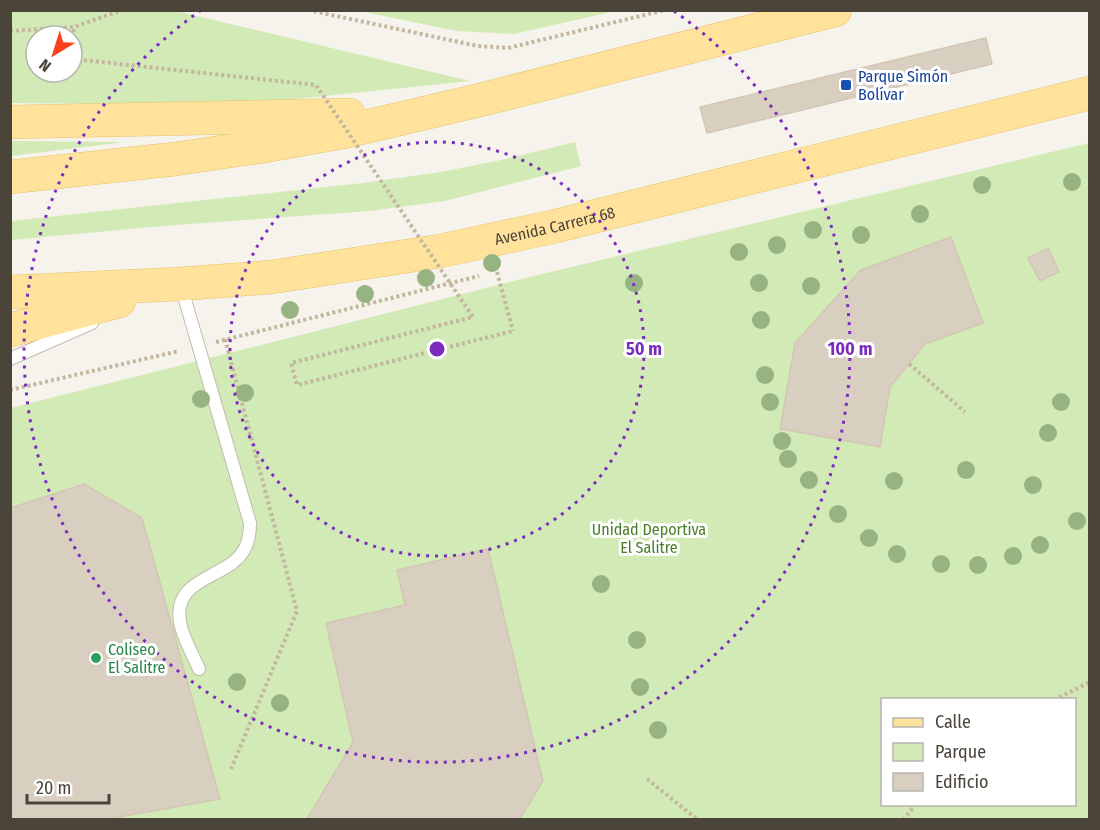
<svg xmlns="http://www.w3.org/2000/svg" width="1100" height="830" font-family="'Fira Sans Condensed',sans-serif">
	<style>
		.green { fill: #d2eab5; fill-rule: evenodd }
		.building { fill: #d8cfc1; stroke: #d3c7b4; stroke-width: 1.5 }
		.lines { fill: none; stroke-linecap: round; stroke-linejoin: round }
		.lane-casing { stroke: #c2bbae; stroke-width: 14 }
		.primary-casing { stroke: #e6c16a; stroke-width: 34 }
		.path { stroke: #c4b79f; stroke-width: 4; stroke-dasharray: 3 3; stroke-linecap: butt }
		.lane { stroke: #fff; stroke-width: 12 }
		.primary { stroke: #ffe39c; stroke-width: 33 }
		.path-bridge { stroke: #c4b79f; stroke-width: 4; stroke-dasharray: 3 3; stroke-linecap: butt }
		.tree { fill: #97b381 }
		.ring { fill: none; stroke: #7b2cbf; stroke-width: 3; stroke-dasharray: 3 6 }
		.transit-dot { fill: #1a4fb4; stroke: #fff; stroke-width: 2 }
		.leisure-dot { fill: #2e9e5b; stroke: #fff; stroke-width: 2 }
		.labels { text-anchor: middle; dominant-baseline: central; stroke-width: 6; stroke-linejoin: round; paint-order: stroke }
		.transit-label { font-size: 16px; fill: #164399; stroke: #fff; text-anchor: start }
		.street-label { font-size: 16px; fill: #4b4439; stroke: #fff }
		.park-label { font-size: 16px; fill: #4a7f2a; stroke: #fff }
		.leisure-label { font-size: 16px; fill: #27864d; stroke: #fff; text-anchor: start }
		.centre { fill: #7b2cbf; stroke: #fff; stroke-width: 3 }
		.ring-label { font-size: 18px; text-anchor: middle; font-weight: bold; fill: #7b2cbf; stroke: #fff; stroke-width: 6; stroke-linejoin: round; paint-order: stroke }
	</style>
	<rect width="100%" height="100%" fill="#f6f3ec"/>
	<!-- green -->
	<g class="green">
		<path d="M11,10L176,11L470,81L257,103L103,104L11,103ZM36,36H72V72H36Z"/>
		<path d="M359,11H616L514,34L457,31Z"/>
		<path d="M10,141H11L125,142L11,156Z"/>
		<path d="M575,142L581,166L445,201L369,211L163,226L11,240V221L363,183L441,172L506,159Z"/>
		<path d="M1089,143V819L11,820V408L530,277ZM882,700H1074V804H882Z"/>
	</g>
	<!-- building -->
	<g class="building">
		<path d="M986,38L992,64L707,133L700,107Z"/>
		<path d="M951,237L983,323L925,344L890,387L880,447L780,429L795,343L861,270Z"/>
		<path d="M1048,248L1059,272L1040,281L1028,258Z"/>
		<path d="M84,484L142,518L220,799L108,819H10V508Z"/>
		<path d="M488,549L543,781L520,819H307L353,742L326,623L405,605L397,570Z"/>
	</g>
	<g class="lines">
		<defs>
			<g id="lane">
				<path d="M181,286L250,523C250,531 249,539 246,546C232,580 172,574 180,622C182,636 193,655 199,669"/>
				<path d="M10,359L92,323"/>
			</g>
			<g id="primary">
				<path d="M10,122L349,115"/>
				<path d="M10,177L175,159L264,146L348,131L480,100L835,10"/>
				<path id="s1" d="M10,292L180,284L272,277L440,251L556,226L1090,93"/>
				<path d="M10,330L119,301"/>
			</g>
		</defs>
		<!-- lane casing -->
		<use href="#lane" class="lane-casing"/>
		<!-- primary casing -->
		<use href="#primary" class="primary-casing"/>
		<!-- path -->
		<g class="path">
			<path d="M308,10L478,46L508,48L665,10"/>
			<path d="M10,31L74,27L122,10"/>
			<path d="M72,44L74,27"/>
			<path d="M497,272L513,331"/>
			<path d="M225,339L297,611L231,769"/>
			<path d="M216,342L479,276"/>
			<path d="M909,364L965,412"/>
			<path d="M10,390L179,351"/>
			<path d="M1054,700L1090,682"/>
			<path d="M647,779L698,820"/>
			<path d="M903,820L916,804"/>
		</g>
		<!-- lane -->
		<use href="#lane" class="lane"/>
		<!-- primary -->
		<use href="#primary" class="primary"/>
		<!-- path-bridge -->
		<path class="path-bridge" d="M72,59L316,85L473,317L291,363L297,385L513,331"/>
	</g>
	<!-- trees -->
	<g class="tree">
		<circle cx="1072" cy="182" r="9"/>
		<circle cx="982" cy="185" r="9"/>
		<circle cx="920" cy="214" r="9"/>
		<circle cx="813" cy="230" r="9"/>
		<circle cx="861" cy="235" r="9"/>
		<circle cx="777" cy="245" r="9"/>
		<circle cx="739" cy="252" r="9"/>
		<circle cx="492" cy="263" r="9"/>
		<circle cx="426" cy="278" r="9"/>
		<circle cx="634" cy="283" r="9"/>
		<circle cx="759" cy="283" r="9"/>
		<circle cx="811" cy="286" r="9"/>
		<circle cx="365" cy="294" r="9"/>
		<circle cx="290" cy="310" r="9"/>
		<circle cx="761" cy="320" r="9"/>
		<circle cx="765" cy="375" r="9"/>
		<circle cx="245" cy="393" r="9"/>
		<circle cx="201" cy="399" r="9"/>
		<circle cx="770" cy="402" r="9"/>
		<circle cx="1061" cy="402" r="9"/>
		<circle cx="1048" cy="433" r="9"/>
		<circle cx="782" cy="441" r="9"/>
		<circle cx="788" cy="459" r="9"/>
		<circle cx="966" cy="470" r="9"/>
		<circle cx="809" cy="480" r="9"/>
		<circle cx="894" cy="481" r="9"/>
		<circle cx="1033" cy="485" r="9"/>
		<circle cx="838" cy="514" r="9"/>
		<circle cx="1077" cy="521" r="9"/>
		<circle cx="869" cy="538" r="9"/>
		<circle cx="1040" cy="545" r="9"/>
		<circle cx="897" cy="554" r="9"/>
		<circle cx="1013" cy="556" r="9"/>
		<circle cx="941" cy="564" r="9"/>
		<circle cx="978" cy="565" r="9"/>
		<circle cx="601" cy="584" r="9"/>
		<circle cx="637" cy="640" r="9"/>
		<circle cx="237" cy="682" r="9"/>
		<circle cx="640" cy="687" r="9"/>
		<circle cx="280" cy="703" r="9"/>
		<circle cx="658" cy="730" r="9"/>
	</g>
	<!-- distance rings -->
	<g class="ring">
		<circle cx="437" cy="349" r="207"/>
		<path d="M674 11A413 413 0 1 1 200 11"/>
	</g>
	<!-- markers -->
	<rect class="transit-dot" x="840" y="79" width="12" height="12" rx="3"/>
	<circle class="leisure-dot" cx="96" cy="658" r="6"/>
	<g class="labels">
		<!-- transit labels -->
		<g class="transit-label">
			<text x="858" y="76">Parque Simón<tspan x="858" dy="18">Bolívar</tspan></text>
		</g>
		<!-- street labels -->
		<g class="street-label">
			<text stroke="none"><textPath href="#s1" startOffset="550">Avenida Carrera 68</textPath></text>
		</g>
		<!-- park labels -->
		<g class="park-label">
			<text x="649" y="529">Unidad Deportiva<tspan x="649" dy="18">El Salitre</tspan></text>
		</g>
		<!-- leisure labels -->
		<g class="leisure-label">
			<text x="108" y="649">Coliseo<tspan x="108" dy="18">El Salitre</tspan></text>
		</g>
	</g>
	<circle cx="437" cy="349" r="9" class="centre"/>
	<g class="ring-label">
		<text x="644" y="355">50 m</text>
		<text x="850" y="355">100 m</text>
	</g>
	<!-- border -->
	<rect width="1100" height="830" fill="none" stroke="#4b4439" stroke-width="24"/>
	<!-- legend -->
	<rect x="881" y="698" width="195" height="108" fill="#ffffff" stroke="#b7b4b0" stroke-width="1.5"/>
	<rect x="893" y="718" width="30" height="9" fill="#ffe39c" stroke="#b7b4b0" stroke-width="1.5"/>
	<text x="935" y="728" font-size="18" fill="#4b4439">Calle</text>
	<rect x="893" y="743" width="30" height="18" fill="#d2eab5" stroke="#b7b4b0" stroke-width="1.5"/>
	<text x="935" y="758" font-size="18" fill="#4b4439">Parque</text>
	<rect x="893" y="773" width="30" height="18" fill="#d8cfc1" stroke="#b7b4b0" stroke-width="1.5"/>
	<text x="935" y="788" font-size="18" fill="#4b4439">Edificio</text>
	<!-- north arrow -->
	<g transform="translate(54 54) rotate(218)"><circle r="28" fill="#ffffff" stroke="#b7b4b0" stroke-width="1.5"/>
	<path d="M0-4.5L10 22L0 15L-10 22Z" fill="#fc3f1d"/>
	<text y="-9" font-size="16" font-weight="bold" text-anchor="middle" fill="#4b4439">N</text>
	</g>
	<!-- scale -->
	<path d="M27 794v9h82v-9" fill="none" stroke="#4b4439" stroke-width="3"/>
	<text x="36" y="794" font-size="18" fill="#4b4439" stroke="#ffffff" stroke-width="4.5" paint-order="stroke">20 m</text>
</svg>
